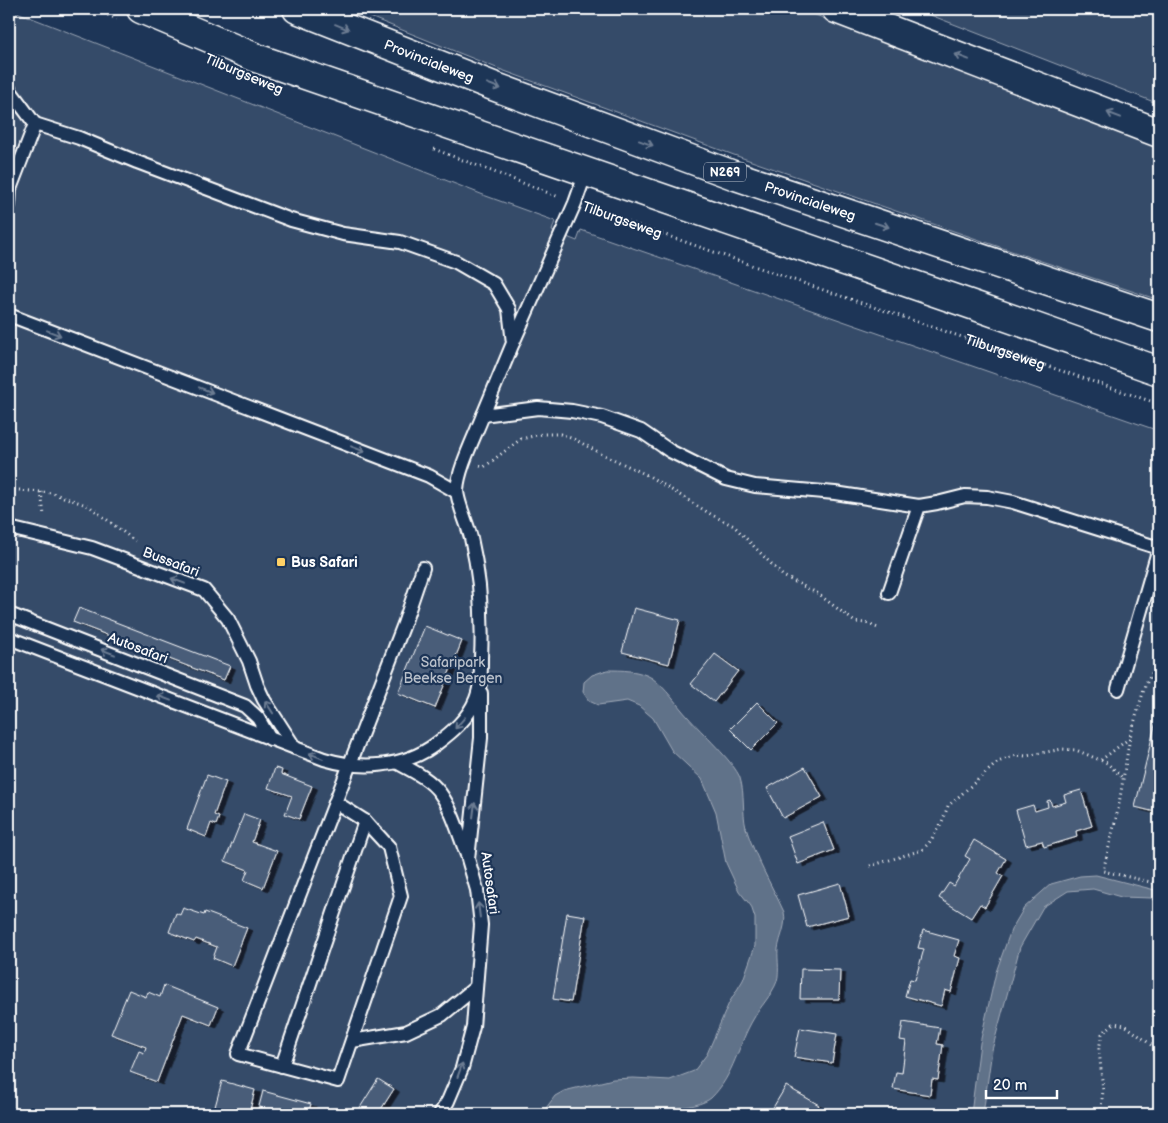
<svg xmlns="http://www.w3.org/2000/svg" width="1168" height="1123" font-family="'Balsamiq Sans',sans-serif">
	<style>
		.green { fill: #364b69; stroke: #9aa5b4 }
		.water { fill: #617289; stroke: #a0aab8 }
		.building { fill: #4a5d79; stroke: #fff; filter: url(#shadow) }
		.lines { fill: none; stroke-linecap: round; stroke-linejoin: round }
		.lane-casing { stroke: #fff; stroke-width: 16 }
		.secondary-casing { stroke: #fff; stroke-width: 31 }
		.highway-casing { stroke: #fff; stroke-width: 31 }
		.path { stroke: #fff; stroke-width: 3; stroke-dasharray: 1 4; stroke-linecap: butt }
		.lane { stroke: #1d3557; stroke-width: 12 }
		.secondary { stroke: #1d3557; stroke-width: 28 }
		.highway { stroke: #1d3557; stroke-width: 28 }
		.oneway { stroke: #6c7c92 }
		.poi-dot { fill: #ffd166; stroke: #1d3557; stroke-width: 2 }
		.labels { text-anchor: middle; dominant-baseline: central; stroke-width: 4.5; stroke-linejoin: round; paint-order: stroke }
		.shield { fill: #1d3557; stroke: #bbc2cd; stroke-width: 1 }
		.shield-label { font-size: 12px; font-weight: bold; fill: #fff }
		.street-label { font-size: 14px; fill: #fff; stroke: #1d3557 }
		.poi-label { font-size: 14px; font-weight: bold; fill: #fff; stroke: #1d3557; text-anchor: start }
		.park-label { font-size: 14px; fill: #b9c0ca; stroke: #1d3557 }
	</style>
	<defs>
		<filter id="shadow"><feDropShadow dx="5.5" dy="3" stdDeviation="0" flood-color="#0009"/></filter>
	</defs>
	<rect width="100%" height="100%" fill="#1d3557"/>
	<filter id="ink" filterUnits="userSpaceOnUse"><feTurbulence type="fractalNoise" baseFrequency=".02" numOctaves="2"/><feDisplacementMap in="SourceGraphic" scale="10" xChannelSelector="R" yChannelSelector="G"/><feConvolveMatrix kernelMatrix="1 2 1 2 8 2 1 2 1" color-interpolation-filters="sRGB"/></filter>
	<g filter="url(#ink)">
		<!-- green -->
		<g class="green">
			<path d="M9,9L486,196L555,221L552,231L577,241L581,230L1159,431V1114H9Z"/>
			<path d="M350,9H800L1159,147V300L1020,254L734,155L499,69Z"/>
			<path d="M915,9H1159V104Z"/>
		</g>
		<!-- water -->
		<g class="water">
			<path d="M607,670C622,670 639,670 652,678C667,689 676,704 688,717C700,731 735,763 740,778C745,794 742,812 746,828C755,857 771,884 784,912C787,925 780,936 778,949C777,960 781,975 775,986C770,997 760,1007 754,1018C738,1044 734,1076 711,1098C697,1110 646,1111 629,1111C620,1111 611,1113 602,1114C583,1116 563,1114 545,1114L546,1108L555,1096L564,1091L613,1079L633,1078L670,1080L694,1071L707,1054L729,1003L743,980L755,946V918L751,906L739,891L726,863L716,812L702,779L672,751L653,718L639,706L627,701L598,705L589,701L583,692L584,682L592,675Z"/>
			<path d="M1096,875L1159,891V905L1152,898L1121,897L1093,889L1068,891L1043,907L1020,947L992,1050L983,1114H971L980,1043L996,972L1011,930L1024,908L1051,884L1080,876Z"/>
		</g>
		<!-- building -->
		<g class="building">
			<path d="M79,608L230,666L224,680L73,622Z"/>
			<path d="M634,608L680,620L669,664L622,652Z"/>
			<path d="M425,626L462,641L435,708L398,693Z"/>
			<path d="M715,654L738,671L714,702L691,684Z"/>
			<path d="M757,702L778,723L751,750L730,729Z"/>
			<path d="M1159,709V813L1135,807Z"/>
			<path d="M805,767L822,797L783,818L767,788Z"/>
			<path d="M275,768L282,770L281,774L312,786L299,819L285,814L292,796L268,788Z"/>
			<path d="M207,775L226,782L214,815L219,817L216,825L211,823L206,837L187,829Z"/>
			<path d="M1081,790L1092,826L1076,831L1077,837L1044,847L1042,841L1026,845L1016,810L1033,805L1035,811L1048,807L1047,801L1050,800L1052,806L1066,802L1064,795Z"/>
			<path d="M244,814L260,820L252,842L277,851L263,888L244,880L248,870L225,861Z"/>
			<path d="M823,822L834,850L798,864L788,836Z"/>
			<path d="M974,840L1006,859L998,873L1003,876L985,907L980,904L971,918L939,898L949,883L954,886L970,859L965,856Z"/>
			<path d="M840,883L849,916L807,927L798,895Z"/>
			<path d="M183,908L204,915L205,912L247,928L232,966L213,958L217,947L196,939L194,942L169,932L176,913L180,915Z"/>
			<path d="M567,913L585,916L571,1002L553,999Z"/>
			<path d="M923,930L959,940L954,956L960,958L951,992L945,990L941,1006L905,996L910,979L915,980L924,949L918,948Z"/>
			<path d="M801,969L840,970L839,999H800Z"/>
			<path d="M164,985L218,1007L211,1025L183,1014L157,1082L130,1072L139,1051L144,1053L146,1047L111,1034L129,990L146,997L148,992L160,997Z"/>
			<path d="M903,1022L940,1028L937,1044L943,1045L938,1080L932,1079L930,1095L893,1089L896,1072L902,1073L906,1041L900,1040Z"/>
			<path d="M800,1028L837,1034L832,1063L794,1057Z"/>
			<path d="M378,1079L394,1089L378,1114H356Z"/>
			<path d="M222,1081L255,1090L249,1114H213Z"/>
			<path d="M786,1086L819,1105L813,1114H776L771,1111Z"/>
			<path d="M263,1091L311,1104L308,1114H257Z"/>
		</g>
		<g class="lines">
			<defs>
				<g id="lane">
					<path d="M9,89L35,124L10,189L9,205"/>
					<path d="M35,124L79,138L137,162L291,220L343,234L400,242L456,262L494,284L509,309L513,343L483,415"/>
					<path d="M9,315L429,476L457,492"/>
					<path d="M513,343L575,203L586,172"/>
					<path d="M9,528L92,548L204,590L228,619L249,661L257,685L264,700L295,748"/>
					<path d="M889,593L919,506L937,503L965,496L987,497L1013,502L1159,548"/>
					<path d="M9,614L245,706L258,718L270,739"/>
					<path d="M9,638L324,759C361,770 404,768 436,744C452,732 468,719 476,699C481,686 481,672 481,658C483,618 480,577 471,538C468,525 457,502 457,490C458,469 475,436 483,415L538,408L572,411L602,417L641,431L670,451L726,479L755,486L835,493L919,506"/>
					<path d="M1118,689L1159,548"/>
					<path d="M398,763C413,771 430,779 440,793C453,811 459,835 467,855"/>
					<path d="M335,802L365,821L389,847L401,896L338,1081L238,1054L404,624L423,568"/>
					<path d="M352,1041L406,1032L442,1015L476,987"/>
					<path d="M282,1066L365,821"/>
					<path d="M440,1114L448,1101L462,1068L473,1027L481,925L477,890L468,859L481,738V693"/>
				</g>
				<path id="secondary" d="M141,9L259,59L984,309L1159,371"/>
				<g id="highway">
					<path id="s2" d="M297,9L493,86L736,176L1159,318"/>
					<path d="M836,9L1159,133"/>
				</g>
			</defs>
			<!-- lane casing -->
			<use href="#lane" class="lane-casing"/>
			<!-- secondary casing -->
			<use href="#secondary" class="secondary-casing"/>
			<!-- highway casing -->
			<use href="#highway" class="highway-casing"/>
			<!-- path -->
			<g class="path">
				<path d="M94,9L117,19"/>
				<path d="M434,149L559,197"/>
				<path id="s1" d="M591,209L794,280L1159,404"/>
				<path d="M480,466L484,467L521,439L542,434H560L576,440L598,452L649,476L712,515L734,526L783,576L817,593L855,622L866,623L878,628"/>
				<path d="M9,489L52,493L89,506L135,541"/>
				<path d="M41,492L44,515"/>
				<path d="M1159,666L1152,673L1145,686L1130,737L1118,810L1103,871L1159,884"/>
				<path d="M1101,760L1130,738"/>
				<path d="M870,866L922,850L929,843L942,822L948,806L998,762L1016,755L1026,756L1062,749L1076,750L1107,763L1124,779"/>
				<path d="M1102,1114L1101,1108L1103,1091L1099,1049L1102,1034L1114,1023L1125,1025L1159,1051"/>
			</g>
			<!-- lane -->
			<use href="#lane" class="lane"/>
			<!-- secondary -->
			<use href="#secondary" class="secondary"/>
			<!-- highway -->
			<use href="#highway" class="highway"/>
		</g>
		<!-- one-way arrows -->
		<defs><path id="oneway-shaft" d="M-6 0H5M1.5-3L5.5 0L1.5 3" fill="none" stroke-width="1.6" stroke-linecap="round" stroke-linejoin="round" transform="scale(1.25)"/></defs>
		<g class="oneway">
			<use href="#oneway-shaft" transform="translate(342 27) rotate(22)"/>
			<use href="#oneway-shaft" transform="translate(962 57) rotate(-159)"/>
			<use href="#oneway-shaft" transform="translate(494 86) rotate(21)"/>
			<use href="#oneway-shaft" transform="translate(1114 115) rotate(-159)"/>
			<use href="#oneway-shaft" transform="translate(646 143) rotate(20)"/>
			<use href="#oneway-shaft" transform="translate(882 225) rotate(18)"/>
			<use href="#oneway-shaft" transform="translate(54 333) rotate(21)"/>
			<use href="#oneway-shaft" transform="translate(206 390) rotate(21)"/>
			<use href="#oneway-shaft" transform="translate(358 449) rotate(21)"/>
			<use href="#oneway-shaft" transform="translate(178 581) rotate(-159)"/>
			<use href="#oneway-shaft" transform="translate(108 652) rotate(-159)"/>
			<use href="#oneway-shaft" transform="translate(164 698) rotate(-159)"/>
			<use href="#oneway-shaft" transform="translate(269 707) rotate(-123)"/>
			<use href="#oneway-shaft" transform="translate(460 723) rotate(131)"/>
			<use href="#oneway-shaft" transform="translate(316 756) rotate(-158)"/>
			<use href="#oneway-shaft" transform="translate(474 810) rotate(-83)"/>
			<use href="#oneway-shaft" transform="translate(479 910) rotate(-97)"/>
			<use href="#oneway-shaft" transform="translate(460 1070) rotate(-70)"/>
		</g>
	</g>
	<!-- markers -->
	<rect class="poi-dot" x="276" y="557" width="10" height="10" rx="2.5"/>
	<g class="labels">
		<!-- shield labels -->
		<rect class="shield" x="704" y="162.5" width="42" height="19" rx="4"/>
		<g class="shield-label">
			<text x="725" y="172">N269</text>
		</g>
		<!-- street labels -->
		<g class="street-label">
			<text stroke="none"><textPath href="#s2" startOffset="142">Provincialeweg</textPath></text>
			<text transform="translate(244 74) rotate(23)">Tilburgseweg</text>
			<text stroke="none"><textPath href="#s2" startOffset="548">Provincialeweg</textPath></text>
			<text transform="translate(622 220) rotate(20)">Tilburgseweg</text>
			<text stroke="none"><textPath href="#s1" startOffset="438">Tilburgseweg</textPath></text>
			<text transform="translate(171 562) rotate(21)">Bussafari</text>
			<text transform="translate(138 648) rotate(21)">Autosafari</text>
			<text transform="translate(490 883) rotate(82)">Autosafari</text>
		</g>
		<!-- poi labels -->
		<g class="poi-label">
			<text x="291" y="562">Bus Safari</text>
		</g>
		<!-- park labels -->
		<g class="park-label">
			<text x="453" y="662">Safaripark<tspan x="453" dy="16">Beekse Bergen</tspan></text>
		</g>
	</g>
	<!-- margin -->
	<rect width="1168" height="1123" fill="none" stroke="#1d3557" stroke-width="30"/>
	<rect x="15" y="15" width="1138" height="1093" fill="none" stroke="#fff" stroke-width="2" filter="url(#ink)"/>
	<!-- scale -->
	<path d="M986 1090v8h71v-8" fill="none" stroke="#ffffff" stroke-width="2.5"/>
	<text x="993" y="1090" font-size="15" fill="#ffffff" stroke="#1d3557" stroke-width="4" paint-order="stroke">20 m</text>
</svg>
